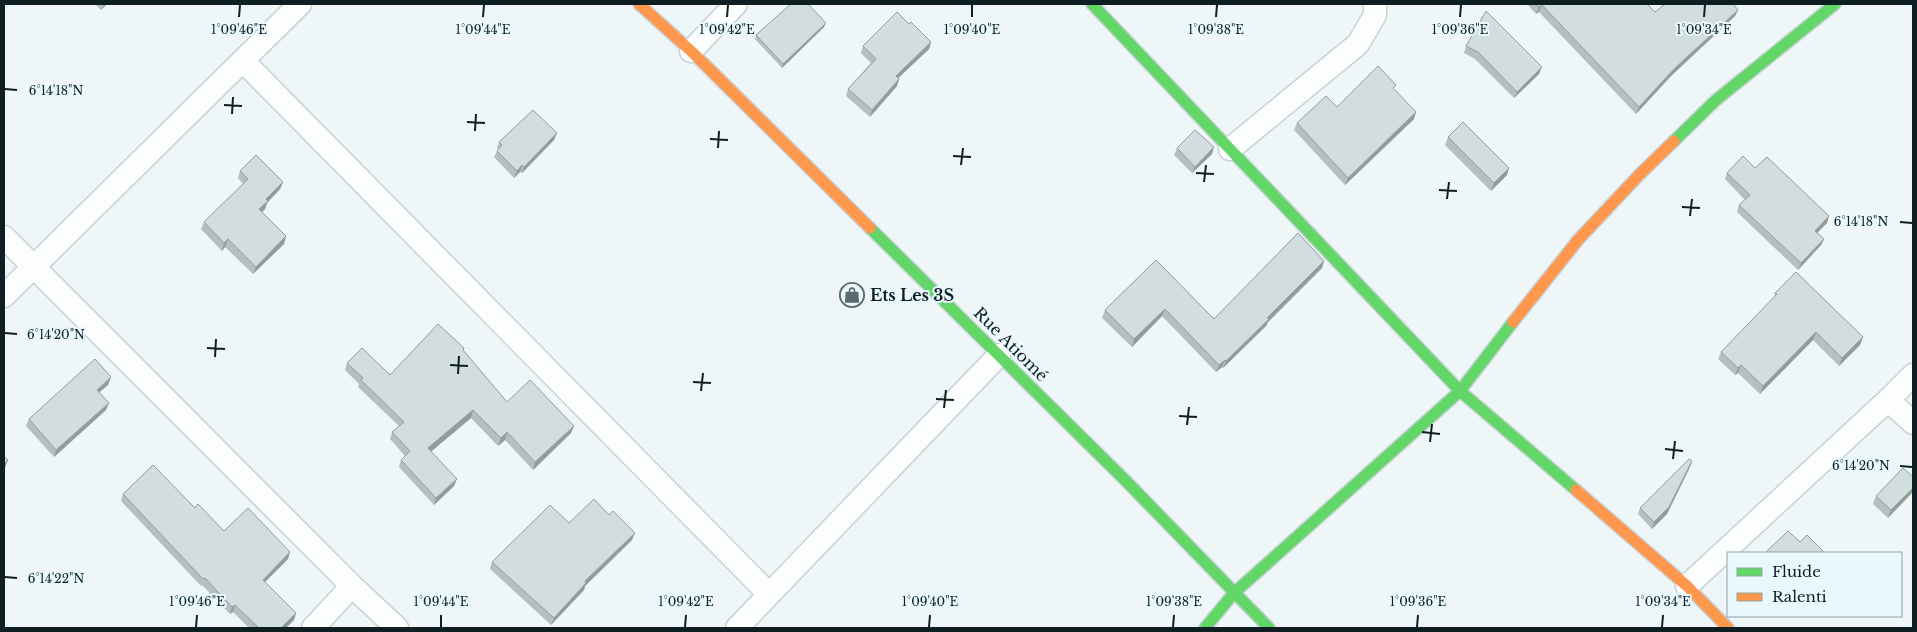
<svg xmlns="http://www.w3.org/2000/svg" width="1917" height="632" font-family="'Libre Baskerville',serif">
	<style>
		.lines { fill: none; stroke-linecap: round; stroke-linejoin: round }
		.street-casing { stroke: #c7d2d6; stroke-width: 25 }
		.fast-casing { stroke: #c7d2d6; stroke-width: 14 }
		.slow-casing { stroke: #c7d2d6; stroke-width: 14 }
		.street { stroke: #fcfefe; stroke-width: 22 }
		.fast { stroke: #63d668; stroke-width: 11 }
		.slow { stroke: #ff974d; stroke-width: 11 }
		.wall { fill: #b5bfbf }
		.shaded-wall { fill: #939b9b }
		.building { fill: #d2dede; stroke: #939b9b }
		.ticks { fill: none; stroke: #0f1e22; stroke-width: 2 }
		.labels { text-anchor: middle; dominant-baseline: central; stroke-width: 4; stroke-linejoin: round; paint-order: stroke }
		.poi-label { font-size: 16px; font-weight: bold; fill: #0f1e22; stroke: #e9f8fd; text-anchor: start }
		.street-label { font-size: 16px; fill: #0f1e22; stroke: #e9f8fd }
		.ticks-label { font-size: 12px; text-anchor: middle; fill: #0f1e22; stroke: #e9f8fd; stroke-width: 4; stroke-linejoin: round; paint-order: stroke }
	</style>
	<rect width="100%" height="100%" fill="#eef6f8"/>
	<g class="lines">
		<defs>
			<g id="street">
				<path d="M691,51L736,4"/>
				<path d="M243,61L769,594"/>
				<path d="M1230,149L1358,44L1375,15V4"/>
				<path d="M4,237L352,586L397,628"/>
				<path d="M4,296L300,4"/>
				<path d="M1888,400L1913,375"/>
				<path d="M1687,586L1888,400L1913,423"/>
				<path d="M313,628L352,586"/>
				<path d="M737,628L999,355"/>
			</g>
			<g id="fast">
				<path d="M1092,4L1460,391L1576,490"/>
				<path d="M1674,141L1716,100L1835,4"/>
				<path d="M870,228L1126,481L1269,628"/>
				<path d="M1205,628L1234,593L1460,391L1513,322"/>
			</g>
			<g id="slow">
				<path d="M639,4L691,51L870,228"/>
				<path d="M1513,322L1578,240L1639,175L1674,141"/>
				<path d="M1576,490L1687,586L1728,628"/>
			</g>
		</defs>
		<!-- street casing -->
		<use href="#street" class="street-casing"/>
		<!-- fast casing -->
		<use href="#fast" class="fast-casing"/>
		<!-- slow casing -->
		<use href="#slow" class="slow-casing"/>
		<!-- street -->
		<use href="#street" class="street"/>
		<!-- fast -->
		<use href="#fast" class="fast"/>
		<!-- slow -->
		<use href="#slow" class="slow"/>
	</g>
	<!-- wall -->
	<g class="wall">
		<path d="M95,4H107L101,10Z"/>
		<path d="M1527,4H1647L1655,12L1738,10L1735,16L1671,76L1636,114L1539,12L1536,14Z"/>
		<path d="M909,24L931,42L929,49L898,78L899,79L897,86L870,117L846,96L848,89L871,63L861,53L863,46Z"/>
		<path d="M824,27L782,68L755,39L756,35Z"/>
		<path d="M1466,46L1539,74L1514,98L1475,59L1464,53Z"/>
		<path d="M1394,90L1414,119L1345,185L1294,130L1297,123L1337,107Z"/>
		<path d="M557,133L554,140L522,173L520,172L514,178L494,157L498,149L497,148L499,142Z"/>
		<path d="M1448,137L1507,175L1491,191L1445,145Z"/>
		<path d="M1177,148L1212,154L1192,173L1174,155Z"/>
		<path d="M1755,168L1827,223L1817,233L1824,239L1821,245L1798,270L1737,212L1739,205L1745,200L1725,179L1727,173Z"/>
		<path d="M240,171L283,182L280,189L267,203L265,209L262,212L286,236L284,244L253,274L225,247L222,251L201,229L204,222L243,184L238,178Z"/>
		<path d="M1156,260L1214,319L1322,268L1268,322L1266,326L1223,368L1222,367L1216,372L1162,316L1132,347L1102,318L1105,310Z"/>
		<path d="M1775,293L1860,345L1839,366L1813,340L1760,394L1738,373L1735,375L1718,359L1721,352L1774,298Z"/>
		<path d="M464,348L463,351L507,402L571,433L533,470L505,440L498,446L471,418L431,451L454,486L434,505L399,467L401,460L405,456L390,439L392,432L399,426L358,387L359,384L345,370L347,363L390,375Z"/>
		<path d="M108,385L99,392L106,410L54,457L26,426L29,419Z"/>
		<path d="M1692,461L1690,467L1667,514L1652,529L1638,514L1640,508Z"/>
		<path d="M1913,477L1888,518L1873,504L1876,496Z"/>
		<path d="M123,494L195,508L224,531L288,559L265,582L294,620L286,628H249L233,612L230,614L202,585L201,586L121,501Z"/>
		<path d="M569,523L632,540L585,586L584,590L551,625L490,569L492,562Z"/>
	</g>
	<!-- shaded-wall -->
	<g class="shaded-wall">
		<path d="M104,4H107L101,10Z"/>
		<path d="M1542,5L1539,12L1536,14L1539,7Z"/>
		<path d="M1738,10L1735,16L1671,76L1636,114L1639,107L1674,69Z"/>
		<path d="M826,23L824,27L782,68L783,64Z"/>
		<path d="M931,42L929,49L893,83L896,76Z"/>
		<path d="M1542,67L1539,74L1514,98L1517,92Z"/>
		<path d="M899,79L897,86L870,117L872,110Z"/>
		<path d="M1416,112L1414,119L1345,185L1348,178Z"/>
		<path d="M557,133L554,140L522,173L524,167Z"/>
		<path d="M1214,147L1212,154L1192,173L1195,167Z"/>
		<path d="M522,165L520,172L514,178L517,171Z"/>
		<path d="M1509,168L1507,175L1491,191L1494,183Z"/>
		<path d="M283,182L280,189L267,203L265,209L257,217L259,209L266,199Z"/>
		<path d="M1829,216L1827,223L1813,237L1815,231Z"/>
		<path d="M286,236L284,244L253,274L256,267Z"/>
		<path d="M228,239L225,247L222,251L224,243Z"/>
		<path d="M1824,239L1821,245L1798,270L1801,263Z"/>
		<path d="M1324,261L1322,268L1268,322L1266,326L1223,368L1226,361L1267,318Z"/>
		<path d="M1165,309L1162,316L1132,347L1134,339Z"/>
		<path d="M1816,332L1813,340L1760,394L1763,386Z"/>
		<path d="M1863,337L1860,345L1839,366L1842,358Z"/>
		<path d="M1225,360L1222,367L1216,372L1219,365Z"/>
		<path d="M1741,365L1738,373L1735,375L1738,368Z"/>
		<path d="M111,377L108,385L94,397L97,390Z"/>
		<path d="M109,403L106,410L54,457L56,450Z"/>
		<path d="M473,410L471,418L426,456L428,448Z"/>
		<path d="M574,426L571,433L533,470L535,462Z"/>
		<path d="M507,432L505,440L498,446L501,438Z"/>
		<path d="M8,460L5,468L4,469V464Z"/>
		<path d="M1692,461L1690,467L1667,514L1652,529L1654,522Z"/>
		<path d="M457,479L454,486L434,505L436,498Z"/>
		<path d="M1913,488V492L1888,518L1891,510Z"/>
		<path d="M635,533L632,540L585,586L584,590L551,625L554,618L585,581Z"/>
		<path d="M290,552L288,559L260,587L263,580Z"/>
		<path d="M235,605L233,612L230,614L232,607Z"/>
		<path d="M296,613L294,620L286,628H281Z"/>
	</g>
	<!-- building -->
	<g class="building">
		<path d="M791,4H808L826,23L783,64L756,35Z"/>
		<path d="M1536,4H1647L1655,12L1665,4H1733L1738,10L1674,69L1639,107L1542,5L1539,7Z"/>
		<path d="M1486,11L1542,67L1517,92L1478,52L1466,46Z"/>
		<path d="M897,12L909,24L911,22L931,42L896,76L899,79L872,110L848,89L876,59L863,46Z"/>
		<path d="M1378,66L1396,85L1393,88L1416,112L1348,178L1297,123L1326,96L1337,107Z"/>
		<path d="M533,110L557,133L524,167L522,165L517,171L497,151L502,145L499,142Z"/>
		<path d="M1463,122L1509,168L1494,183L1448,137Z"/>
		<path d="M1195,130L1214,147L1195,167L1177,148Z"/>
		<path d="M256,155L283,182L266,199L268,201L259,209L286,236L256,267L228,239L224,243L204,222L248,179L240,171Z"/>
		<path d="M1743,156L1755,168L1767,157L1829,216L1815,231L1824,239L1801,263L1739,205L1750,195L1727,173Z"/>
		<path d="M1298,233L1324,261L1267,318L1269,319L1226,361L1225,360L1219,365L1165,309L1134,339L1105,310L1156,260L1214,319Z"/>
		<path d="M1796,272L1863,337L1842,358L1816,332L1763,386L1741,365L1738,368L1721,352L1777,294L1775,293Z"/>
		<path d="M438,324L464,348L463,350L507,402L530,380L574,426L535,462L507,432L501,438L473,410L428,448L457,479L436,498L401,460L410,451L392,432L404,422L361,380L363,378L347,363L362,348L390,375Z"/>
		<path d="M95,359L111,377L97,390L109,403L56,450L29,419Z"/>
		<path d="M4,457L8,460L4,464Z"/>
		<path d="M1689,459L1692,461L1669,507L1654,522L1640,508Z"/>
		<path d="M153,465L195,508L198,504L224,531L248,508L290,552L263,580L296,613L281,628H259L235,605L232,607L205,578L203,579L123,494Z"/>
		<path d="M1903,468L1913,477V488L1891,510L1876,496Z"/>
		<path d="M594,499L609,515L613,511L635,533L585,581L586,583L554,618L492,562L550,505L569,523Z"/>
		<path d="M1788,531L1800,542L1807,535L1823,551L1821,553H1765Z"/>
	</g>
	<!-- ticks -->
	<path class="ticks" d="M239,17L240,5M483,17L484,5M727,17L728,5M972,17V5M1216,17L1217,5M1460,17L1461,5M1704,17L1705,5M5,89L17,90M224,105L242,106M232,114L233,97M467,122L485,123M475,131L476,114M710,139L728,140M718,148L719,131M953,156L971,157M961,165L963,148M1196,173L1214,174M1204,182L1206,165M1439,190L1457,191M1447,199L1449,182M1682,207L1700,208M1690,216L1692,199M1900,222L1912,223M5,333L17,334M207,348L225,349M215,357L216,339M450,365L468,366M458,374L459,356M693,382L711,383M701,391L703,373M936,399L954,400M944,408L946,390M1179,416L1197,417M1187,425L1189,407M1422,432L1440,434M1430,442L1432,424M1665,449L1683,451M1673,459L1675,441M1900,466L1912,467M5,577L17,578M196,627L197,615M441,627V615M685,627L686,615M929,627L930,615M1173,627L1174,615M1417,627L1418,615M1662,627L1663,615"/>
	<!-- icons -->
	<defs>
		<symbol id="shop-ring" viewBox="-11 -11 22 22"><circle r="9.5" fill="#e9f8fd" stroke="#5d6a6d" stroke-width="1.5"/><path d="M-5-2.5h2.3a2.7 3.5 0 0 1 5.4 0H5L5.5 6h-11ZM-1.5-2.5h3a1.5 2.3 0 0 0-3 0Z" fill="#5d6a6d"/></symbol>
	</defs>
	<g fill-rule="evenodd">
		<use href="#shop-ring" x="838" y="281" width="28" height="28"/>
	</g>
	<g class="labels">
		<!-- poi labels -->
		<g class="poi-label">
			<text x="870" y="295">Ets Les 3S</text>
		</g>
		<!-- street labels -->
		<g class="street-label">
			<text transform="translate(1011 344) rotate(45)">Rue Atiomé</text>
		</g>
	</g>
	<g class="ticks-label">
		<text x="239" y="34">1°09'46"E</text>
		<text x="483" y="34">1°09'44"E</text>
		<text x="727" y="34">1°09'42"E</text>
		<text x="972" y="34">1°09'40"E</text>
		<text x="1216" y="34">1°09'38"E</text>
		<text x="1460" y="34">1°09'36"E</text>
		<text x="1704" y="34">1°09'34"E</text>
		<text x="56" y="95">6°14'18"N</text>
		<text x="1861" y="226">6°14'18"N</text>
		<text x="56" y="339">6°14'20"N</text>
		<text x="1861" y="470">6°14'20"N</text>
		<text x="56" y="583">6°14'22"N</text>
		<text x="197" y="606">1°09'46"E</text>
		<text x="441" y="606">1°09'44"E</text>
		<text x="686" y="606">1°09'42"E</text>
		<text x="930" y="606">1°09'40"E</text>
		<text x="1174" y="606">1°09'38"E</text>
		<text x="1418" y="606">1°09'36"E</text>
		<text x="1663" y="606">1°09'34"E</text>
	</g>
	<!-- border -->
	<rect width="1917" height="632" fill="none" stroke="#0f1e22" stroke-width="10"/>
	<!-- legend -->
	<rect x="1727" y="552" width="175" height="65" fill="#e9f8fd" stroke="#92a1a5"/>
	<rect x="1737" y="568" width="25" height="8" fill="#63d668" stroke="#92a1a5"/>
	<text x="1772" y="577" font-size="15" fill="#0f1e22">Fluide</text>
	<rect x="1737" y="593" width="25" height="8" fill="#ff974d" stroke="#92a1a5"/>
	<text x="1772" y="602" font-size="15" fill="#0f1e22">Ralenti</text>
</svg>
